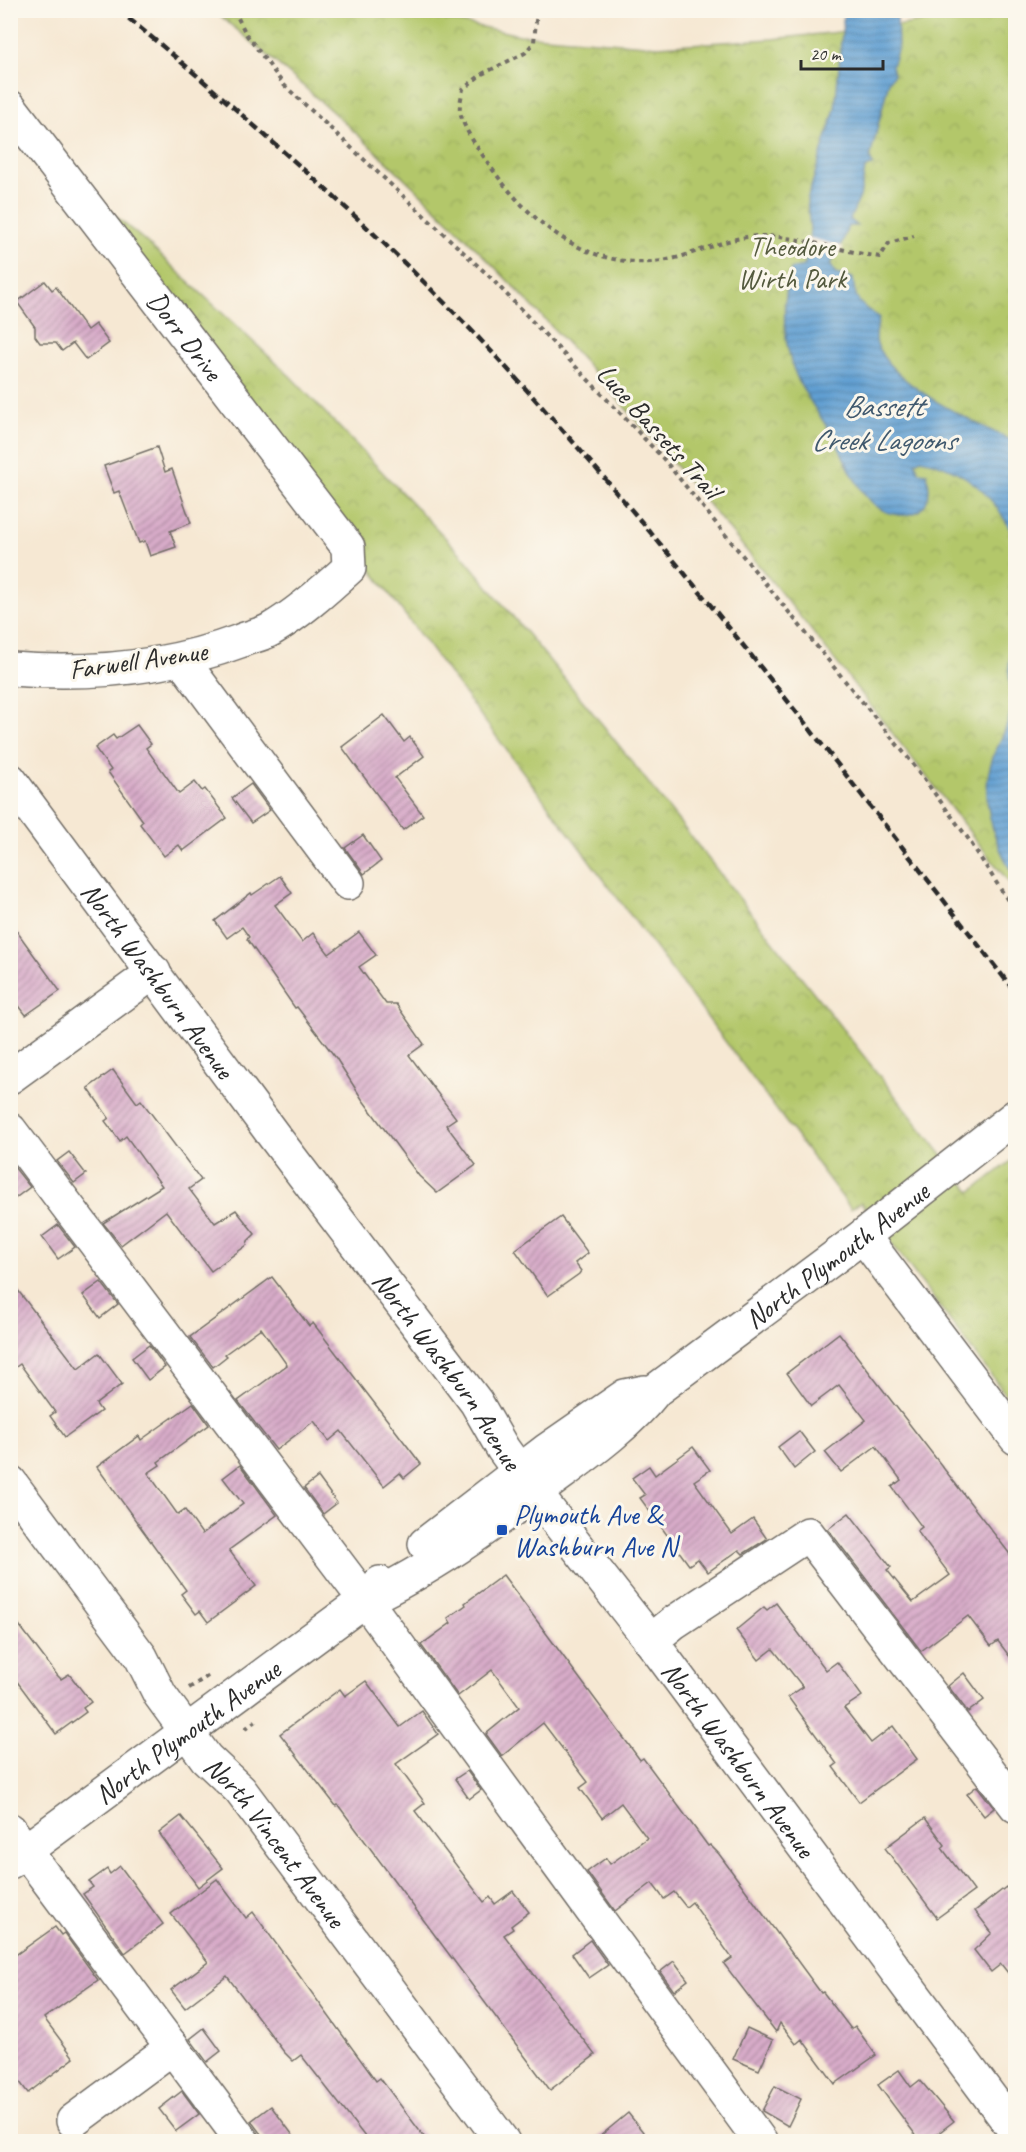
<svg xmlns="http://www.w3.org/2000/svg" width="1026" height="2152" font-family="Caveat,sans-serif">
	<style>
		.park { fill: url(#park-crowns); stroke: #6f794b; stroke-width: 1.5 }
		.water { fill: url(#water-rules); stroke: #46657e; stroke-width: 1.5 }
		.pier { fill: #f6e8d3 }
		.building { fill: url(#building-hatch) }
		.lines { fill: none; stroke-linecap: round; stroke-linejoin: round }
		.minor-casing { stroke: #726d66; stroke-width: 36 }
		.path { stroke: #726d66; stroke-width: 4; stroke-dasharray: 4.5 4.5; stroke-linecap: butt }
		.minor { stroke: #fff; stroke-width: 33 }
		.rail { stroke: #2b2b2b; stroke-width: 4.5; stroke-dasharray: 9 4.5; stroke-linecap: butt }
		.transit-dot { fill: #1a4fb4; stroke: #fbf7ec; stroke-width: 2 }
		.labels { text-anchor: middle; dominant-baseline: central; stroke-width: 6; stroke-linejoin: round; paint-order: stroke }
		.park-label { font-size: 28px; fill: #545a3e; stroke: #fbf7ec }
		.street-label { font-size: 28px; fill: #2b2b2b; stroke: #fbf7ec }
		.transit-label { font-size: 28px; fill: #164399; stroke: #fbf7ec; text-anchor: start }
		.water-label { font-size: 30px; font-style: italic; fill: #40596e; stroke: #fbf7ec }
	</style>
	<defs>
		<pattern id="park-crowns" width="20" height="18" patternUnits="userSpaceOnUse" patternTransform="scale(1.5)"><rect width="20" height="18" fill="#b3c76b"/><path d="M2 6a3 3 0 1 1 6 0M12 15a3 3 0 1 1 6 0" fill="none" stroke="#9aab5d"/></pattern>
		<pattern id="water-rules" width="6" height="5" patternUnits="userSpaceOnUse" patternTransform="scale(1.5)"><rect width="6" height="5" fill="#609fd2"/><path d="M0 2.5h6" fill="none" stroke="#4f82ab"/></pattern>
		<pattern id="building-hatch" width="6" height="6" patternUnits="userSpaceOnUse" patternTransform="scale(1.5)"><rect width="6" height="6" fill="#d8acc9"/><path d="M-1 1l2-2M0 6l6-6M5 7l2-2" fill="none" stroke="#af8ca3"/></pattern>
	</defs>
	<rect width="100%" height="100%" fill="#fbf7ec"/>
	<filter id="ink" filterUnits="userSpaceOnUse"><feTurbulence type="fractalNoise" baseFrequency=".0167" numOctaves="2"/><feDisplacementMap in="SourceGraphic" scale="12" xChannelSelector="R" yChannelSelector="G"/><feConvolveMatrix kernelMatrix="1 2 1 2 8 2 1 2 1" color-interpolation-filters="sRGB"/></filter>
	<filter id="wash" filterUnits="userSpaceOnUse"><feTurbulence type="fractalNoise" baseFrequency=".008" numOctaves="4" result="noise"/><feDisplacementMap in="SourceGraphic" scale="24" xChannelSelector="R" yChannelSelector="G"/><feGaussianBlur stdDeviation="1.35" result="paint"/><feColorMatrix in="noise" values="0 0 0 0 0 0 0 0 0 0 0 0 0 0 0 0 0 1.4 0 .05"/><feComposite in="paint" operator="in"/></filter>
	<g filter="url(#wash)">
		<rect width="100%" height="100%" fill="#f6e8d3"/>
		<!-- park -->
		<g class="park">
			<path d="M214,11H405L520,35L658,46L772,39L897,26L978,11H1015V890C874,710 734,526 579,356C466,233 344,116 214,11Z"/>
			<path d="M90,195L144,240L290,376L462,555L602,724L971,1192L1015,1158V1407L861,1202L851,1209Z"/>
		</g>
		<!-- water -->
		<g class="water">
			<path d="M844,11H897L898,48L892,66L894,74L889,81L870,158L873,165L865,169L860,197L850,219L857,226H848L841,246L830,264L836,274L853,278C855,301 859,305 879,317C878,325 874,337 877,344C891,386 978,424 1015,442V539C996,497 967,469 921,459L915,462L919,472L927,473C928,479 929,486 929,491C927,520 894,520 876,506C858,492 848,465 837,444C826,423 810,403 799,382C782,347 781,305 791,269L804,266L808,255L810,229L807,200L835,109Z"/>
			<path d="M1015,647V878C994,843 977,796 994,755C1001,737 1008,729 1011,709C1013,688 1003,664 1015,647Z"/>
		</g>
		<!-- pier -->
		<path class="pier" d="M806,237L841,246L844,247L838,256L805,248Z"/>
		<g id="blocks">
			<!-- building -->
			<g class="building">
				<path d="M45,281L52,290L56,287L87,330L95,324L109,343L86,360L73,343L62,351L56,343H40L35,336V327L17,302Z"/>
				<path d="M157,447L165,472L172,469L191,523L170,531L176,547L150,556L145,541L139,543L119,491L114,493L104,466Z"/>
				<path d="M384,715L404,742L410,737L424,756L395,778L423,815L403,830L342,747Z"/>
				<path d="M137,725L151,744L146,748L179,794L195,782L202,791L205,789L227,818L183,851L179,845L164,856L140,824L143,821L108,772L111,770L95,748L113,735L116,739Z"/>
				<path d="M251,784L270,810L251,823L232,798Z"/>
				<path d="M363,835L381,861L364,874L345,848Z"/>
				<path d="M280,876L292,893L275,905L302,942L313,933L329,954L359,932L376,955L359,967L386,1004H396L424,1044L409,1055L456,1118L446,1125L476,1165L437,1193L419,1176L362,1099L336,1058L297,1007L295,1008L247,939L249,937L242,927L227,938L215,921L251,893L252,895Z"/>
				<path d="M10,922L60,991L26,1015L10,994Z"/>
				<path d="M113,1070L137,1103L141,1100L201,1180L189,1189L215,1223L236,1210L255,1234L248,1241L247,1245L211,1271L166,1211L121,1245L103,1223L162,1186L126,1136L120,1141L105,1121L109,1118L88,1088Z"/>
				<path d="M69,1152L86,1174L74,1183L57,1161Z"/>
				<path d="M10,1162L30,1187L10,1202Z"/>
				<path d="M561,1217L588,1253L575,1263L581,1271L579,1274L548,1296L515,1250Z"/>
				<path d="M58,1225L75,1247L58,1259L42,1237Z"/>
				<path d="M272,1277L309,1326L313,1323L421,1464L404,1478L400,1473L384,1486L341,1431L329,1441L314,1421L276,1450L238,1401L287,1365L261,1328L225,1354L227,1356L213,1367L190,1337Z"/>
				<path d="M10,1280L78,1369L99,1353L122,1384L96,1404L101,1411L65,1437L50,1416L55,1412L20,1364L10,1371Z"/>
				<path d="M101,1282L118,1304L100,1318L83,1295Z"/>
				<path d="M839,1333L1016,1562V1665L998,1641L991,1646L968,1616L921,1651L828,1529L849,1513L891,1567L887,1570L913,1602L950,1575L917,1531L922,1527L892,1487L901,1480L876,1446L841,1472L825,1452L866,1420L839,1385L811,1406L787,1373Z"/>
				<path d="M149,1345L165,1367L148,1380L132,1358Z"/>
				<path d="M193,1403L209,1425L158,1462L160,1465L148,1473L178,1515L185,1510L202,1534L243,1504L223,1478L240,1465L277,1515L229,1550L256,1586L208,1622L200,1611L196,1614L181,1594L186,1590L97,1467L139,1436L141,1440Z"/>
				<path d="M799,1431L815,1452L794,1469L778,1447Z"/>
				<path d="M693,1447L710,1470L694,1481L732,1534L753,1519L767,1539L743,1554L739,1550L708,1572L698,1559L689,1565L640,1498L645,1495L632,1478L649,1466L655,1475Z"/>
				<path d="M318,1477L337,1503L323,1514L304,1488Z"/>
				<path d="M503,1575L640,1760L643,1758L708,1846L710,1845L719,1854L821,1993L823,1992L851,2029L855,2026L876,2055L835,2084L802,2039L796,2044L780,2023L776,2032L724,1964L732,1958L692,1902L686,1907L674,1892L664,1899L652,1883L615,1911L587,1872L606,1858L610,1864L647,1838L621,1803L602,1818L580,1788L588,1782L543,1723L502,1756L486,1734L519,1707L492,1670L458,1696L421,1645L451,1623L448,1618L466,1605L465,1603Z"/>
				<path d="M776,1603L826,1670L837,1662L862,1696L844,1708L871,1743L893,1726L917,1759L859,1802L833,1767L837,1764L788,1697L803,1687L773,1649L759,1660L736,1630L764,1607L767,1610Z"/>
				<path d="M10,1613L57,1675L61,1679L69,1674L91,1702L83,1708L86,1712L56,1734L10,1672Z"/>
				<path d="M964,1673L984,1700L968,1712L948,1686Z"/>
				<path d="M366,1681L400,1727L422,1711L438,1734L396,1764L425,1803L415,1811L484,1902L490,1897L495,1904L513,1891L529,1912L511,1926L513,1929L504,1935L595,2055L550,2090L338,1805L336,1806L280,1734L340,1689L345,1696Z"/>
				<path d="M467,1771L481,1790L469,1799L455,1779Z"/>
				<path d="M977,1786L994,1808L984,1816L967,1794Z"/>
				<path d="M181,1816L223,1868L198,1887L159,1833Z"/>
				<path d="M925,1818L945,1845L942,1848L974,1891L937,1918L885,1848Z"/>
				<path d="M120,1866L163,1924L125,1953L83,1894L93,1887L89,1882L107,1869L110,1874Z"/>
				<path d="M217,1879L246,1918L253,1912L376,2081L380,2078L428,2142H369L301,2055L293,2061L284,2052L227,1976L185,2008L171,1990L208,1962L171,1914Z"/>
				<path d="M1006,1887L1016,1900V1983L1001,1964L991,1972L974,1950L992,1933L975,1911Z"/>
				<path d="M55,1927L61,1935L64,1933L98,1980L44,2018L74,2058L28,2093L10,2069V1959Z"/>
				<path d="M590,1940L608,1965L589,1978L572,1954Z"/>
				<path d="M674,1961L688,1980L674,1991L660,1972Z"/>
				<path d="M204,2028L221,2051L207,2062L190,2039Z"/>
				<path d="M747,2028L773,2040L759,2070L733,2059Z"/>
				<path d="M899,2070L911,2087L920,2080L954,2121L927,2142H921L878,2085Z"/>
				<path d="M775,2086L801,2099L788,2126L762,2111Z"/>
				<path d="M182,2091L199,2114L176,2131L159,2109Z"/>
				<path d="M271,2106L298,2142H267L251,2121Z"/>
				<path d="M628,2113L651,2142H593Z"/>
			</g>
		</g>
	</g>
	<g filter="url(#ink)">
		<use href="#blocks" fill-opacity="0" stroke="#726d66" stroke-width="1.5"/>
		<g class="lines">
			<defs>
				<g id="minor">
					<path id="s1" d="M10,107L348,547L349,568C325,590 298,614 270,630C261,635 249,637 240,641C168,668 87,675 10,669"/>
					<path d="M182,660L348,883"/>
					<path id="s2" d="M10,780L274,1136L476,1402L503,1449L535,1493L651,1641L1016,2132"/>
					<path d="M10,1077L154,972"/>
					<path d="M10,1130L365,1600L761,2142"/>
					<path d="M863,1236L1016,1438"/>
					<path id="s3" d="M10,1482L141,1657L160,1695L206,1758L240,1790L503,2142"/>
					<path d="M425,1544L547,1450L625,1396L645,1392"/>
					<path id="s4" d="M365,1600C430,1570 489,1527 546,1485C585,1456 626,1428 656,1390L863,1236L1016,1116"/>
					<path d="M651,1641L673,1623L808,1534L1016,1806"/>
					<path d="M10,1830L243,2142"/>
					<path id="s5" d="M10,1862L365,1600L380,1583"/>
					<path d="M73,2121L173,2047"/>
				</g>
			</defs>
			<!-- minor casing -->
			<use href="#minor" class="minor-casing"/>
			<!-- path -->
			<g class="path">
				<path d="M234,10L246,34L284,85L489,276L661,456L909,759L967,837L1016,913"/>
				<path d="M537,10L534,42L525,53L482,74L463,89C462,95 459,105 460,111C463,129 478,148 488,163C526,218 580,266 652,262C689,260 725,235 763,236C802,237 841,251 880,257L889,243L914,236"/>
				<path d="M189,1688L211,1674"/>
				<path d="M245,1729L258,1719"/>
				<path d="M10,1897L17,1892"/>
			</g>
			<!-- minor -->
			<use href="#minor" class="minor"/>
			<!-- rail -->
			<path class="rail" d="M118,10C176,56 231,105 286,154C362,221 435,290 503,364C686,563 849,780 1016,993"/>
		</g>
	</g>
	<!-- markers -->
	<rect class="transit-dot" x="496" y="1524" width="12" height="12" rx="3"/>
	<g class="labels">
		<!-- park labels -->
		<g class="park-label">
			<text x="792" y="246">Theodore<tspan x="792" dy="32">Wirth Park</tspan></text>
		</g>
		<!-- street labels -->
		<g class="street-label">
			<text stroke="none"><textPath href="#s1" startOffset="288">Dorr Drive</textPath></text>
			<text transform="translate(659 431) rotate(48)">Luce Bassets Trail</text>
			<text transform="translate(138 660) rotate(-8)">Farwell Avenue</text>
			<text stroke="none"><textPath href="#s2" startOffset="249">North Washburn Avenue</textPath></text>
			<text stroke="none"><textPath href="#s4" startOffset="586">North Plymouth Avenue</textPath></text>
			<text stroke="none"><textPath href="#s2" startOffset="735">North Washburn Avenue</textPath></text>
			<text stroke="none"><textPath href="#s5" startOffset="220">North Plymouth Avenue</textPath></text>
			<text stroke="none"><textPath href="#s2" startOffset="1221">North Washburn Avenue</textPath></text>
			<text stroke="none"><textPath href="#s3" startOffset="448">North Vincent Avenue</textPath></text>
		</g>
		<!-- transit labels -->
		<g class="transit-label">
			<text x="514" y="1514">Plymouth Ave &amp;<tspan x="514" dy="32">Washburn Ave N</tspan></text>
		</g>
		<!-- water labels -->
		<g class="water-label">
			<text x="883" y="406">Bassett<tspan x="883" dy="34">Creek Lagoons</tspan></text>
		</g>
	</g>
	<!-- margin -->
	<rect width="1026" height="2152" fill="none" stroke="#fbf7ec" stroke-width="36"/>
	<!-- scale -->
	<path d="M801 60v9h82v-9" fill="none" stroke="#2b2b2b" stroke-width="3"/>
	<text x="810" y="60" font-size="18" fill="#2b2b2b" stroke="#fbf7ec" stroke-width="4.5" paint-order="stroke">20 m</text>
</svg>
